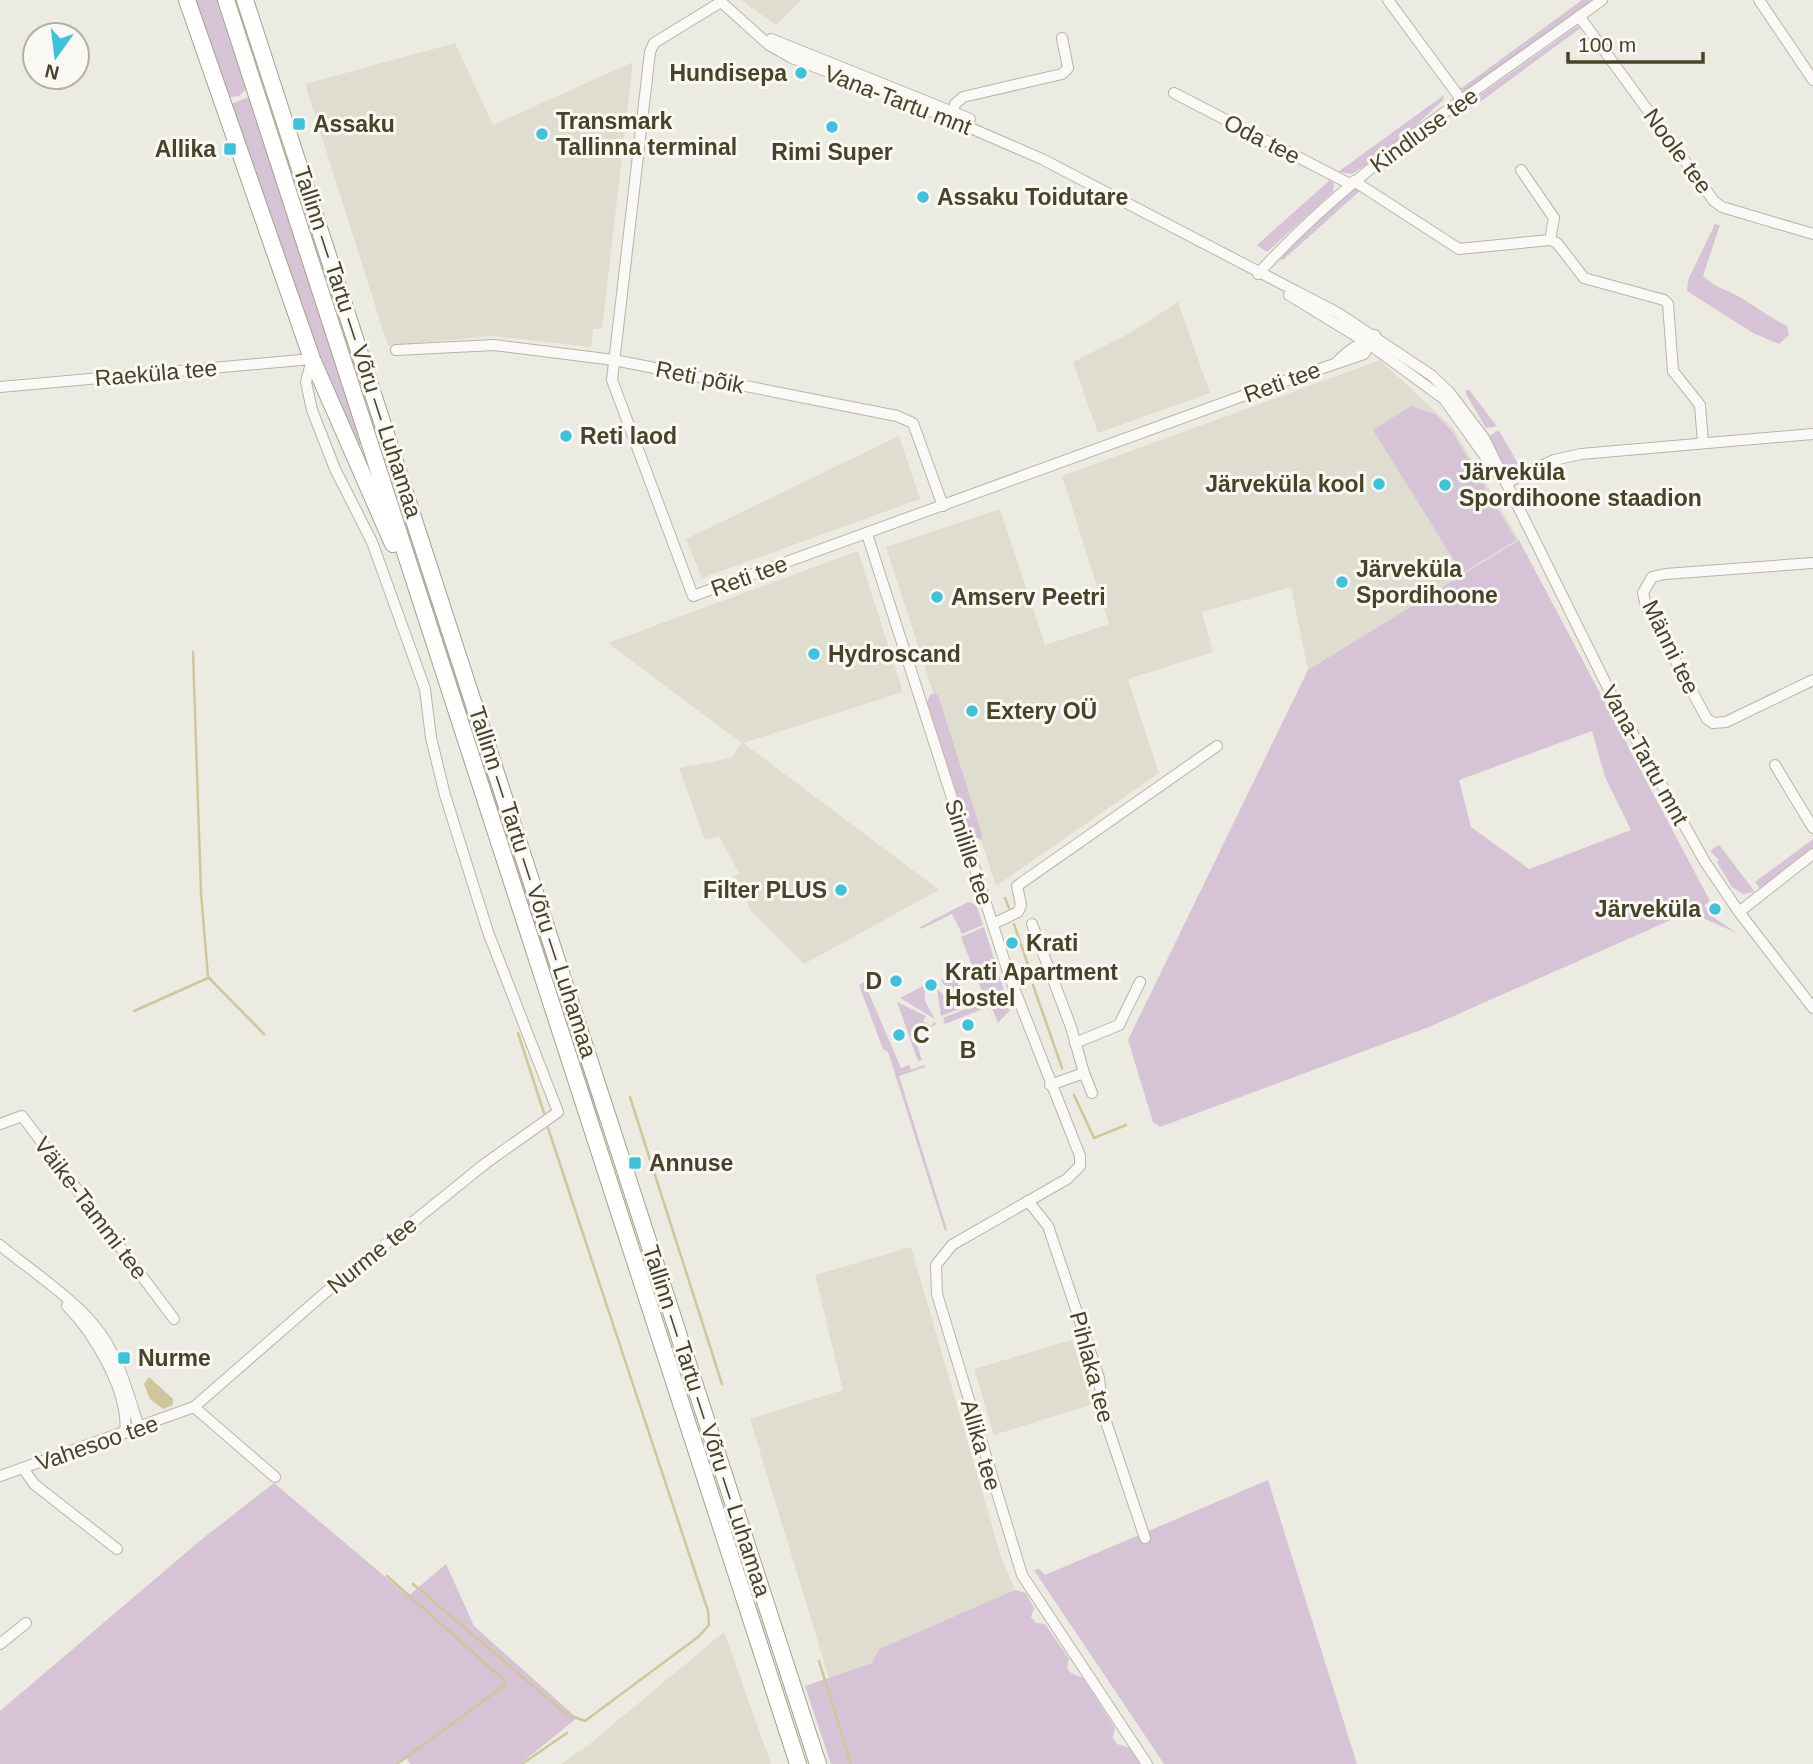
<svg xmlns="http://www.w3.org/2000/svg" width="1813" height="1764" font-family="Helvetica,sans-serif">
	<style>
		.built { fill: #deddd0 }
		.green { fill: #d7c3d6; fill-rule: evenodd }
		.water { fill: #cfc69b }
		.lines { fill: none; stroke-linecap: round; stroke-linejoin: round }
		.stream { stroke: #cfc69b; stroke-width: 2.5 }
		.minor-casing { stroke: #b7b6a6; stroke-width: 12 }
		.highway-casing { stroke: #a4a288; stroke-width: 18 }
		.minor { stroke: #faf9f6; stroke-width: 10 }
		.highway { stroke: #fff; stroke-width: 16 }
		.poi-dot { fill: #3dc2db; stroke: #f9f8f3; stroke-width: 2.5 }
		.labels { text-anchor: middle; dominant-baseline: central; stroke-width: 6; stroke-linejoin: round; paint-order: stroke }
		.poi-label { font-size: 23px; font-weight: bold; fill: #464428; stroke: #f9f8f3; text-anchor: start }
		.street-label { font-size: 23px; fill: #464428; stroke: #f9f8f3 }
	</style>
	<rect width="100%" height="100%" fill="#ecebe2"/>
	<!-- built -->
	<g class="built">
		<path d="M741,0H801L776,25Z"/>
		<path d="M455,43L493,125L633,62L602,329H593L591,347L491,336L388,346L305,84Z"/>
		<path d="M1178,302L1210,393L1098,433L1073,362L1130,333Z"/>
		<path d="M1380,360L1453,428L1519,540L1308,670L1291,587L1202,612L1213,652L1128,679L1159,773L996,886L886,547L1000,509L1045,645L1109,624L1062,476Z"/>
		<path d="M899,436L920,499L702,578L686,539Z"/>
		<path d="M858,551L903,692L743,743L939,890L804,964L751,911L734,876L739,873L719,836L705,840L679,768L731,758L742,743L608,643Z"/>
		<path d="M911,1247L1002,1560L1015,1590L879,1649L872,1663L829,1678L750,1419L843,1390L815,1275Z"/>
		<path d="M1072,1340L1093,1404L994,1435L974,1369Z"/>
		<path d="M724,1632L771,1764H561L587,1746Z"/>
	</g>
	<!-- green -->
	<g class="green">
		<path d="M194,0H217L246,89L239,96L230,97Z"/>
		<path d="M1582,0H1594L1467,91L1459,90Z"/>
		<path d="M1577,26L1582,27L1469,110L1463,107Z"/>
		<path d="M1444,95L1443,100L1408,133L1401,134L1395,145L1352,174L1338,172Z"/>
		<path d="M249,97L362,443L359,446L330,389L231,104Z"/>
		<path d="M1331,179L1334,184L1333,192L1267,252L1257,245Z"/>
		<path d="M1353,189H1362L1283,260L1279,259L1298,236Z"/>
		<path d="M1715,224L1720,225L1703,276C1715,288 1729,290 1743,299C1758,308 1770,318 1787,326L1789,335L1779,344L1753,333L1687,291L1688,280Z"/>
		<path d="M1469,390L1496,425L1495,427L1486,428L1466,394V390Z"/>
		<path d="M1411,406L1435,414L1451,430L1516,540L1462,573L1373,430Z"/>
		<path d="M1497,431L1500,432L1522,471L1515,472L1504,465L1488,437Z"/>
		<path d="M408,520L601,1117L599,1124L406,528Z"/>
		<path d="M1519,540L1710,901L1704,906L1716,919L1737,933L1689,912L1429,1027L1160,1127L1153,1122L1128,1040L1308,670ZM1592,731L1605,777L1631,830L1529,869L1471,827L1459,780Z"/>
		<path d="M931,693L932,696L933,693L938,695L982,834L981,840L970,834L927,702Z"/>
		<path d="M1813,839V848L1760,889L1755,882Z"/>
		<path d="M1718,845L1720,846L1755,892L1743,894L1732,887L1717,862L1719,860L1710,851Z"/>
		<path d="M968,902L976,904L983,925L962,934L952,914L921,929L920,927Z"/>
		<path d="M984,927L1004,991L985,999L961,937Z"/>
		<path d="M952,969L966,1004L964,1007L941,981Z"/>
		<path d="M864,982L901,1068L909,1065L911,1070L924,1065L925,1067L899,1076L947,1230L945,1231L888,1052L883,1049L859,985Z"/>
		<path d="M925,985V1001L935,1019L900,998Z"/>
		<path d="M937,989L945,996L950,994L959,1009L941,1016Z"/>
		<path d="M1005,994L1010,1010L998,1023L989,1001Z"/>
		<path d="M985,1001L995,1024L988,1007L945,1024L943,1018Z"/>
		<path d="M897,1002L926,1016L923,1021L931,1026L935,1021L936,1025L913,1033L922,1060L918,1061Z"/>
		<path d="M1268,1480L1357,1764H1164L1034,1570L1039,1569L1045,1575Z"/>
		<path d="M274,1483L408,1596L446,1564L474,1626L577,1718L520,1764H410L406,1757L397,1764H0V1711L202,1539Z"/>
		<path d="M1015,1590L1026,1593L1034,1608L1031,1617L1036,1623L1045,1624L1069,1659L1067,1668L1071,1673L1083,1678L1115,1728L1113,1738L1117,1744L1130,1748L1141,1764H831L805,1686L872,1663L879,1649Z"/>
	</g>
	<!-- water -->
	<path class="water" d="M149,1377L173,1399V1405L163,1409L150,1399L144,1384Z"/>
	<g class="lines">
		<!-- stream -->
		<g class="stream">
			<path d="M193,652L201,893L208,977L264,1034"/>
			<path d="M1005,898L1009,908"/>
			<path d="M1014,924L1028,965"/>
			<path d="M1033,985L1062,1068"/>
			<path d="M134,1011L208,978"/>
			<path d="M518,1033L544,1113"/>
			<path d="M1074,1095L1094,1138L1126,1125"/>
			<path d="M630,1097L722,1384"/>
			<path d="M387,1576L505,1681V1685L397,1764"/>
			<path d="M413,1584L566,1714L585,1721L698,1637L709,1625L708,1611L548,1128"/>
			<path d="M819,1661L851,1764"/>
			<path d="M522,1764L567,1733"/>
		</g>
		<defs>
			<g id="minor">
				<path d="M719,0L769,45L792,58L938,114L1042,159L1338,313L1431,375L1449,392L1484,438L1614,700L1705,862L1739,912L1813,1008"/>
				<path d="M1388,0L1463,102"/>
				<path d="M1759,0L1813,80"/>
				<path d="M721,2L654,43L650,52L612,380L693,596L1270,386L1364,354L1375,335"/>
				<path d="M1579,16L1714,201L1722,207L1813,234"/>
				<path d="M771,39L970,119"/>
				<path d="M1174,93L1350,184"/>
				<path d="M953,112L955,104L963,97L1062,74L1068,68L1062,38"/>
				<path d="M1521,170L1554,218L1550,240"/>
				<path d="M1354,181L1459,249L1550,240L1557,243L1584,278L1664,300L1668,304L1673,371L1700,405L1703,443"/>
				<path d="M1258,274C1356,165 1484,86 1602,0"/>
				<path d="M1289,295L1369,344L1444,399L1497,473"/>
				<path d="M396,350L494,345L614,360L897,416L913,423L943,506"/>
				<path d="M1336,363C1346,353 1354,344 1369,344"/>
				<path d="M0,387L312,359L306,382L312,410L335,469L372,542L425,689L431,738L445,795L488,932L558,1112L486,1163L326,1292L194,1407L0,1476"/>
				<path d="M1506,483L1554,460L1581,454L1813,434"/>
				<path d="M867,534L1010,978L1080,1156V1166L1067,1179L952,1245L936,1265L937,1294L1022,1575L1147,1764"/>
				<path d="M1813,563L1665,574L1652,577L1643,593L1646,606L1707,719L1713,723L1726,722L1813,680"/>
				<path d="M1775,765L1813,828"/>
				<path d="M1739,912L1813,854"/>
				<path d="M993,924L1018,912L1021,905L1017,886L1217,746"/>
				<path d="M1032,924L1071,1027L1084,1073"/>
				<path d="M1075,1043L1119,1025L1140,982"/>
				<path d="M1050,1085L1084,1073L1092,1093"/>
				<path d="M0,1124L22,1116L174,1319"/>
				<path d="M1028,1201L1048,1226L1099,1378L1103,1413L1145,1538"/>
				<path d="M0,1245C29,1269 71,1297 94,1325C118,1353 128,1393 139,1428"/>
				<path d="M67,1306C94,1333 130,1393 125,1433"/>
				<path d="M194,1407L275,1477"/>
				<path d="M23,1468L34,1484L117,1549"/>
				<path d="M0,1644L26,1623"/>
			</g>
			<g id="highway">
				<path d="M187,0L312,359L393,544"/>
				<path d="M226,0L798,1764"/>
				<path d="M245,0L818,1764"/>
			</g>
		</defs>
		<!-- minor casing -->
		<use href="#minor" class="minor-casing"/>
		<!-- highway casing -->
		<use href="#highway" class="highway-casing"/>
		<!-- minor -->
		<use href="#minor" class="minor"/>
		<!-- highway -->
		<use href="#highway" class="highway"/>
	</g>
	<!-- markers -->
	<g class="poi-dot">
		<circle cx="801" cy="73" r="7"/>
		<rect x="292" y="117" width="14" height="14" rx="3.5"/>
		<circle cx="832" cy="127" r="7"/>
		<circle cx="542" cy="134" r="7"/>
		<rect x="223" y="142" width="14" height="14" rx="3.5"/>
		<circle cx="923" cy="197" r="7"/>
		<circle cx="566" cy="436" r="7"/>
		<circle cx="1379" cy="484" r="7"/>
		<circle cx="1445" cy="485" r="7"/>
		<circle cx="1342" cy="582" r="7"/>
		<circle cx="937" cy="597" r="7"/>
		<circle cx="814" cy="654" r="7"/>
		<circle cx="972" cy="711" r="7"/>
		<circle cx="841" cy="890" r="7"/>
		<circle cx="1715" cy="909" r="7"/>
		<circle cx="1012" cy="943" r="7"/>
		<circle cx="896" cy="981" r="7"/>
		<circle cx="931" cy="985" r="7"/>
		<circle cx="968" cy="1025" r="7"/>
		<circle cx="899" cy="1035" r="7"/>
		<rect x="628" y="1156" width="14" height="14" rx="3.5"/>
		<rect x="117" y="1351" width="14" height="14" rx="3.5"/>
	</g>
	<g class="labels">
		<!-- poi labels -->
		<g class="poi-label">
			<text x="787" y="73" text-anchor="end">Hundisepa</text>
			<text x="556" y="121">Transmark<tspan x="556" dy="26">Tallinna terminal</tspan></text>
			<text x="313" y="124">Assaku</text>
			<text x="216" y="149" text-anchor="end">Allika</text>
			<text x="832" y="152" text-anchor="middle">Rimi Super</text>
			<text x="937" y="197">Assaku Toidutare</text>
			<text x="580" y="436">Reti laod</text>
			<text x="1459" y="472">Järveküla<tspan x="1459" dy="26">Spordihoone staadion</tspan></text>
			<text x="1365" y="484" text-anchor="end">Järveküla kool</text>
			<text x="1356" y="569">Järveküla<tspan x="1356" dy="26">Spordihoone</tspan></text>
			<text x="951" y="597">Amserv Peetri</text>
			<text x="828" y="654">Hydroscand</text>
			<text x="986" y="711">Extery OÜ</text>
			<text x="827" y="890" text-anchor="end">Filter PLUS</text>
			<text x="1701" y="909" text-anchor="end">Järveküla</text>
			<text x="1026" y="943">Krati</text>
			<text x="945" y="972">Krati Apartment<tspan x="945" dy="26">Hostel</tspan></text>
			<text x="882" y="981" text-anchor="end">D</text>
			<text x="913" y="1035">C</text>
			<text x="968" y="1050" text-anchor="middle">B</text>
			<text x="649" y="1163">Annuse</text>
			<text x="138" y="1358">Nurme</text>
		</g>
		<!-- street labels -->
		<g class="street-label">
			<text transform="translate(898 100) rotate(21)">Vana-Tartu mnt</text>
			<text transform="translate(1424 130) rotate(-36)">Kindluse tee</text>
			<text transform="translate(1262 139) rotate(27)">Oda tee</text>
			<text transform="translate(1678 151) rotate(54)">Noole tee</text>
			<text transform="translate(358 342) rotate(72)">Tallinn — Tartu — Võru — Luhamaa</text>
			<text transform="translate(156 373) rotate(-5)">Raeküla tee</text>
			<text transform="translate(700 377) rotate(11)">Reti põik</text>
			<text transform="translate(1282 382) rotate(-20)">Reti tee</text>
			<text transform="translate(749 576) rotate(-20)">Reti tee</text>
			<text transform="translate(1671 647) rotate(64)">Männi tee</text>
			<text transform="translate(1645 755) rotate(61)">Vana-Tartu mnt</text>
			<text transform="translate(969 852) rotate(72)">Sinilille tee</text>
			<text transform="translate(533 882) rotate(72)">Tallinn — Tartu — Võru — Luhamaa</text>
			<text transform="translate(91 1208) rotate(53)">Väike-Tammi tee</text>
			<text transform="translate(372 1255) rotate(-39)">Nurme tee</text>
			<text transform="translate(1092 1367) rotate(75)">Pihlaka tee</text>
			<text transform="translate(707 1421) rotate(72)">Tallinn — Tartu — Võru — Luhamaa</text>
			<text transform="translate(97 1443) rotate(-19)">Vahesoo tee</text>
			<text transform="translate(981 1445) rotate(74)">Allika tee</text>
		</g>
	</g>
	<!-- north arrow -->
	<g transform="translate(56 56) rotate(194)"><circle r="33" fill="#f9f8f3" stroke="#b1b0a2" stroke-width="2"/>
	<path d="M0-5L12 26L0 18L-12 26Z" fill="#3dc2db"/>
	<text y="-10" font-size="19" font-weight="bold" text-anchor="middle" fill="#464428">N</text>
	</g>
	<!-- scale -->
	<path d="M1568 52v10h135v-10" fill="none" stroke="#464428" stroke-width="3.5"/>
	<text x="1578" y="52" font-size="21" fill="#464428" stroke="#f9f8f3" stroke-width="5" paint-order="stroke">100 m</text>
</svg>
